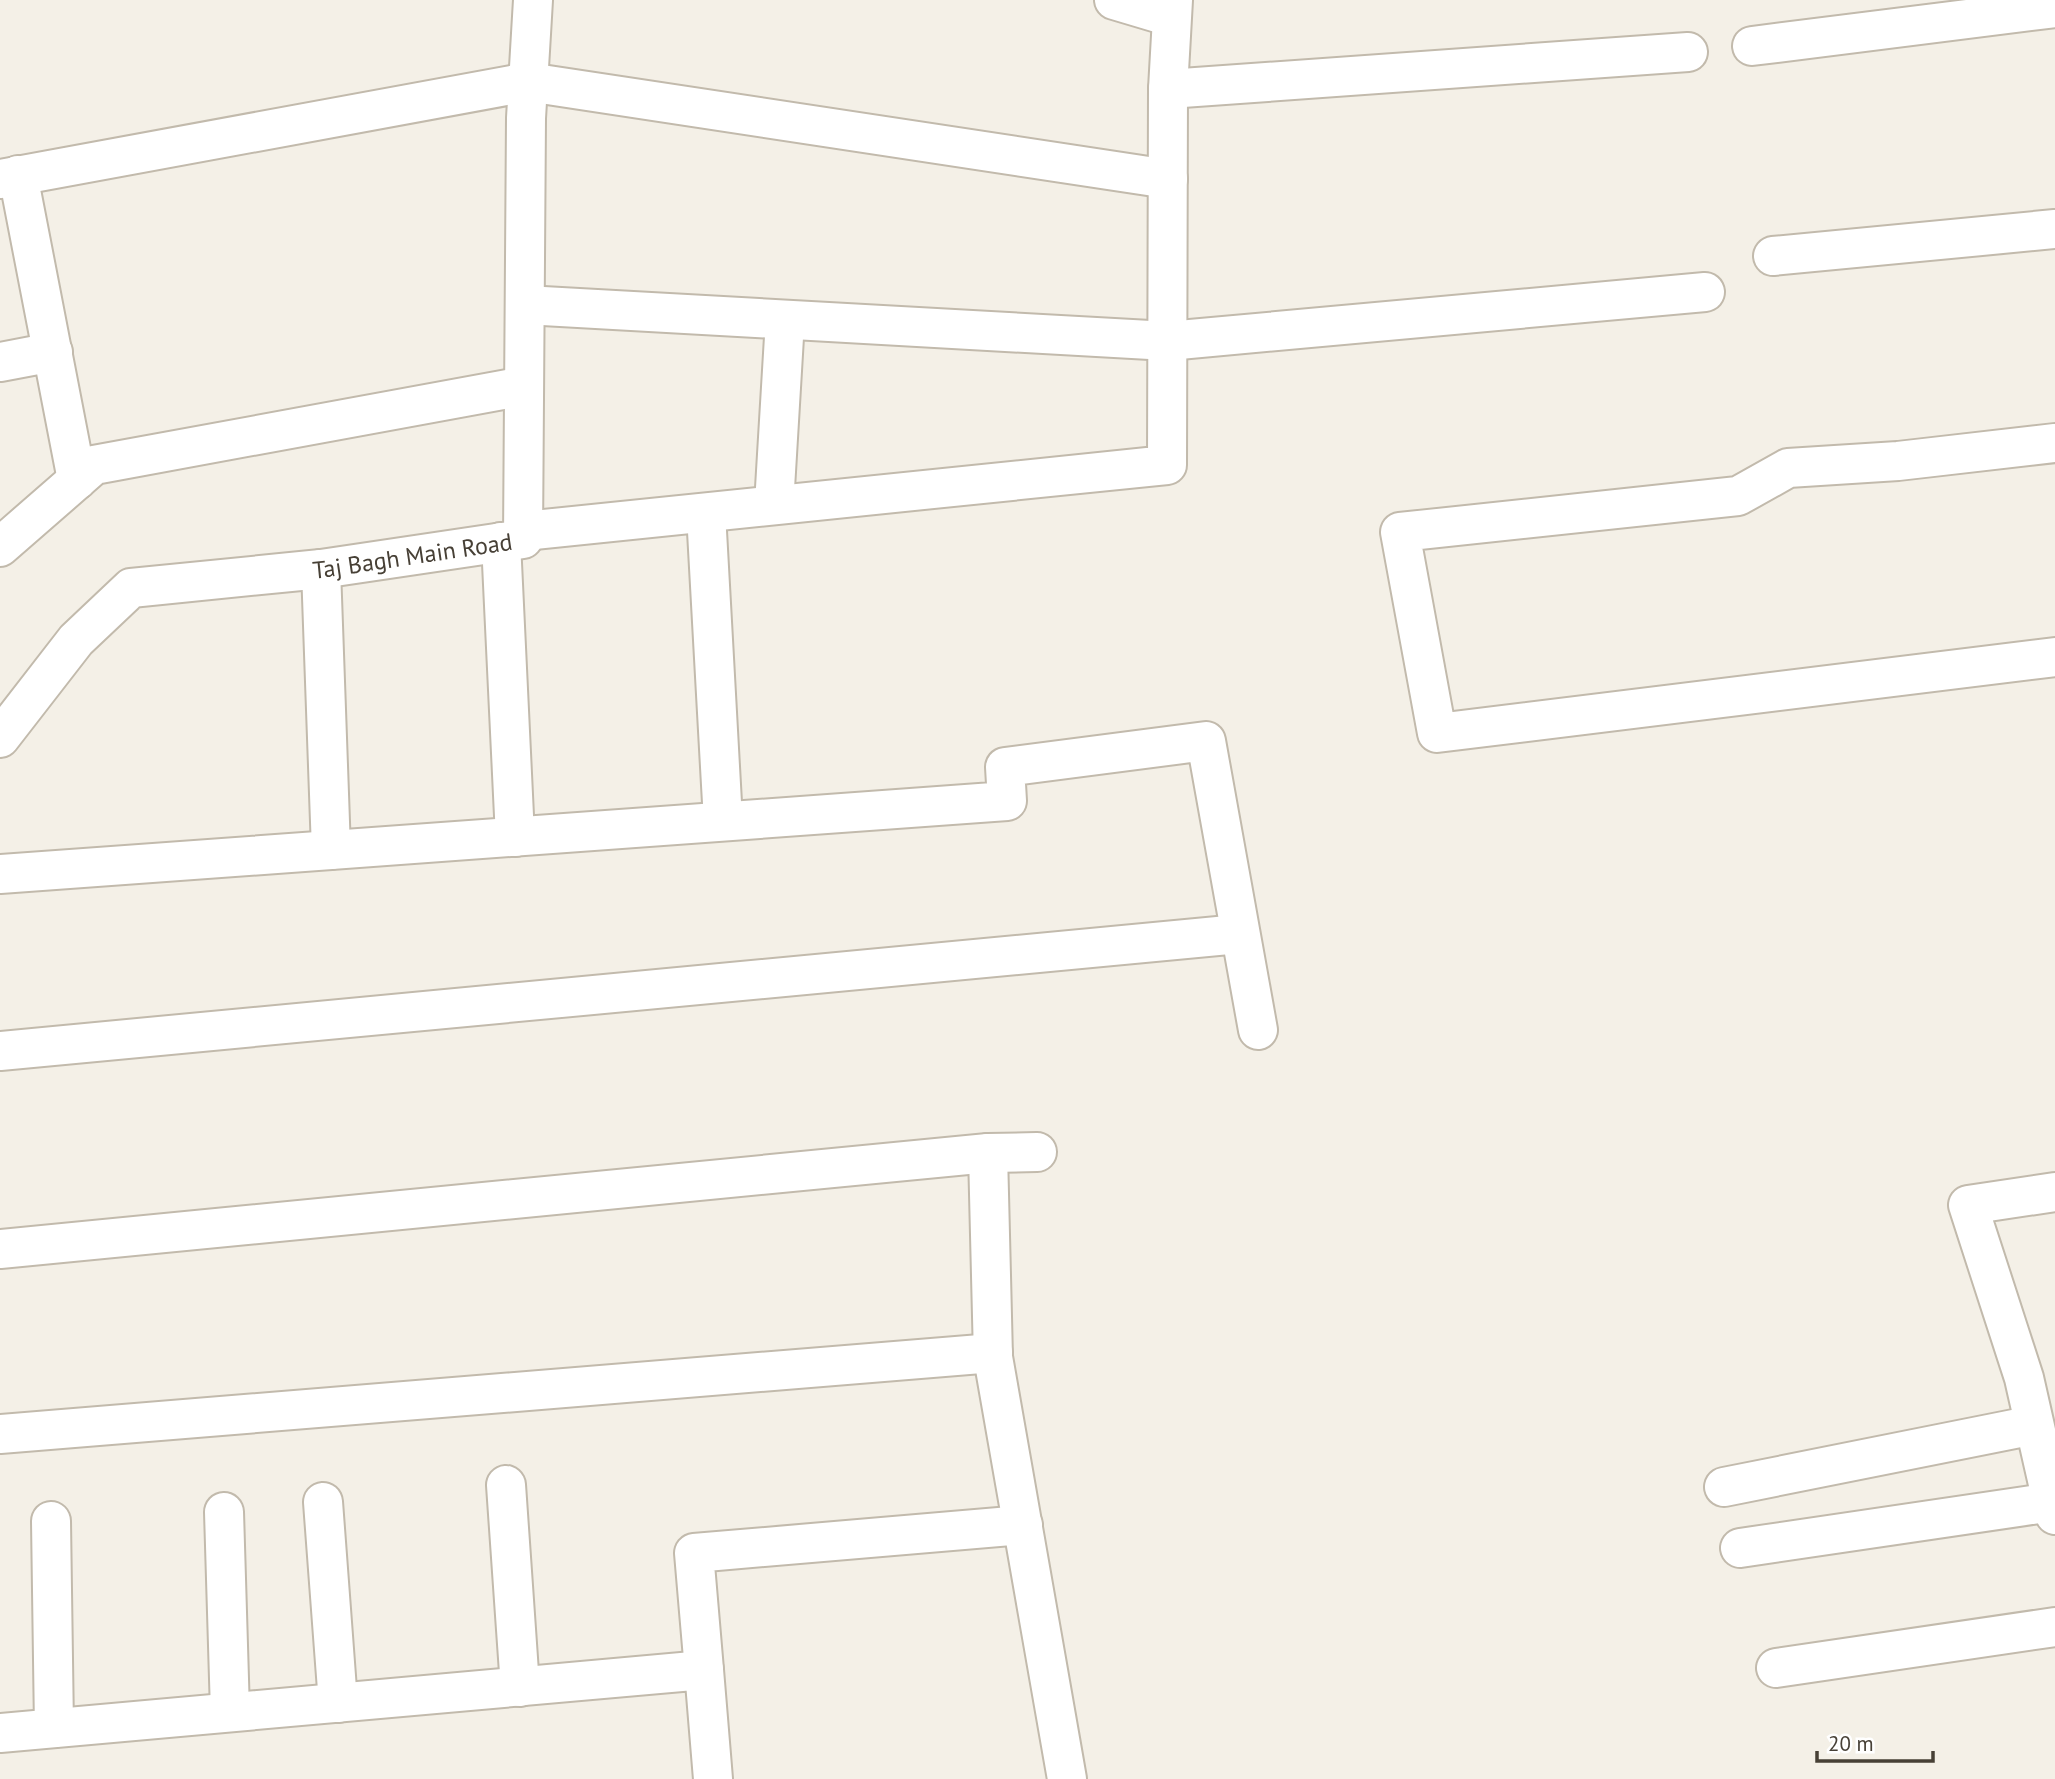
<svg xmlns="http://www.w3.org/2000/svg" width="2055" height="1779" font-family="'PT Sans',sans-serif">
	<style>
		.lines { fill: none; stroke-linecap: round; stroke-linejoin: round }
		.minor-casing { stroke: #c2baac; stroke-width: 42 }
		.minor { stroke: #fff; stroke-width: 38 }
		.labels { text-anchor: middle; dominant-baseline: central; stroke-width: 5; stroke-linejoin: round; paint-order: stroke }
		.street-label { font-size: 24px; fill: #474036; stroke: #fff }
	</style>
	<rect width="100%" height="100%" fill="#f4f0e7"/>
	<g class="lines">
		<defs>
			<g id="minor">
				<path d="M1114,0L1171,17"/>
				<path d="M1752,46L2055,8"/>
				<path d="M1168,89L1688,52"/>
				<path d="M18,175L77,480"/>
				<path d="M0,179L528,82L1168,179"/>
				<path d="M1773,256L2055,229"/>
				<path d="M525,305L1168,341L1705,292"/>
				<path d="M0,362L53,352"/>
				<path d="M2055,443L1898,461L1788,468L1738,496L1400,532L1437,733L2055,657"/>
				<path d="M774,505L785,320"/>
				<path d="M706,513L723,821"/>
				<path d="M524,531L1167,465L1168,89L1173,0"/>
				<path d="M501,542L515,837"/>
				<path d="M0,547L94,465L524,386"/>
				<path d="M321,569L331,850"/>
				<path id="s1" d="M0,738L76,640L131,588L321,569L523,539L526,118L533,0"/>
				<path d="M0,874L1007,801L1005,767L1206,741L1258,1030"/>
				<path d="M0,1051L1239,934"/>
				<path d="M988,1153L993,1357L1067,1779"/>
				<path d="M2055,1192L1968,1205L2024,1378L2055,1515"/>
				<path d="M0,1249L988,1153L1037,1152"/>
				<path d="M0,1434L993,1353"/>
				<path d="M506,1485L520,1687"/>
				<path d="M1724,1487L2034,1425"/>
				<path d="M323,1502L338,1703"/>
				<path d="M224,1512L230,1712"/>
				<path d="M51,1521L54,1728"/>
				<path d="M1740,1548L2052,1502"/>
				<path d="M1776,1668L2055,1627"/>
				<path d="M704,1670L694,1553L1023,1525"/>
				<path d="M0,1733L704,1670L713,1779"/>
			</g>
		</defs>
		<!-- minor casing -->
		<use href="#minor" class="minor-casing"/>
		<!-- minor -->
		<use href="#minor" class="minor"/>
	</g>
	<g class="labels">
		<!-- street labels -->
		<g class="street-label">
			<text stroke="none"><textPath href="#s1" startOffset="483">Taj Bagh Main Road</textPath></text>
		</g>
	</g>
	<!-- scale -->
	<path d="M1817 1751v10h116v-10" fill="none" stroke="#474036" stroke-width="3.5"/>
	<text x="1828" y="1751" font-size="21" fill="#474036" stroke="#ffffff" stroke-width="5" paint-order="stroke">20 m</text>
</svg>
